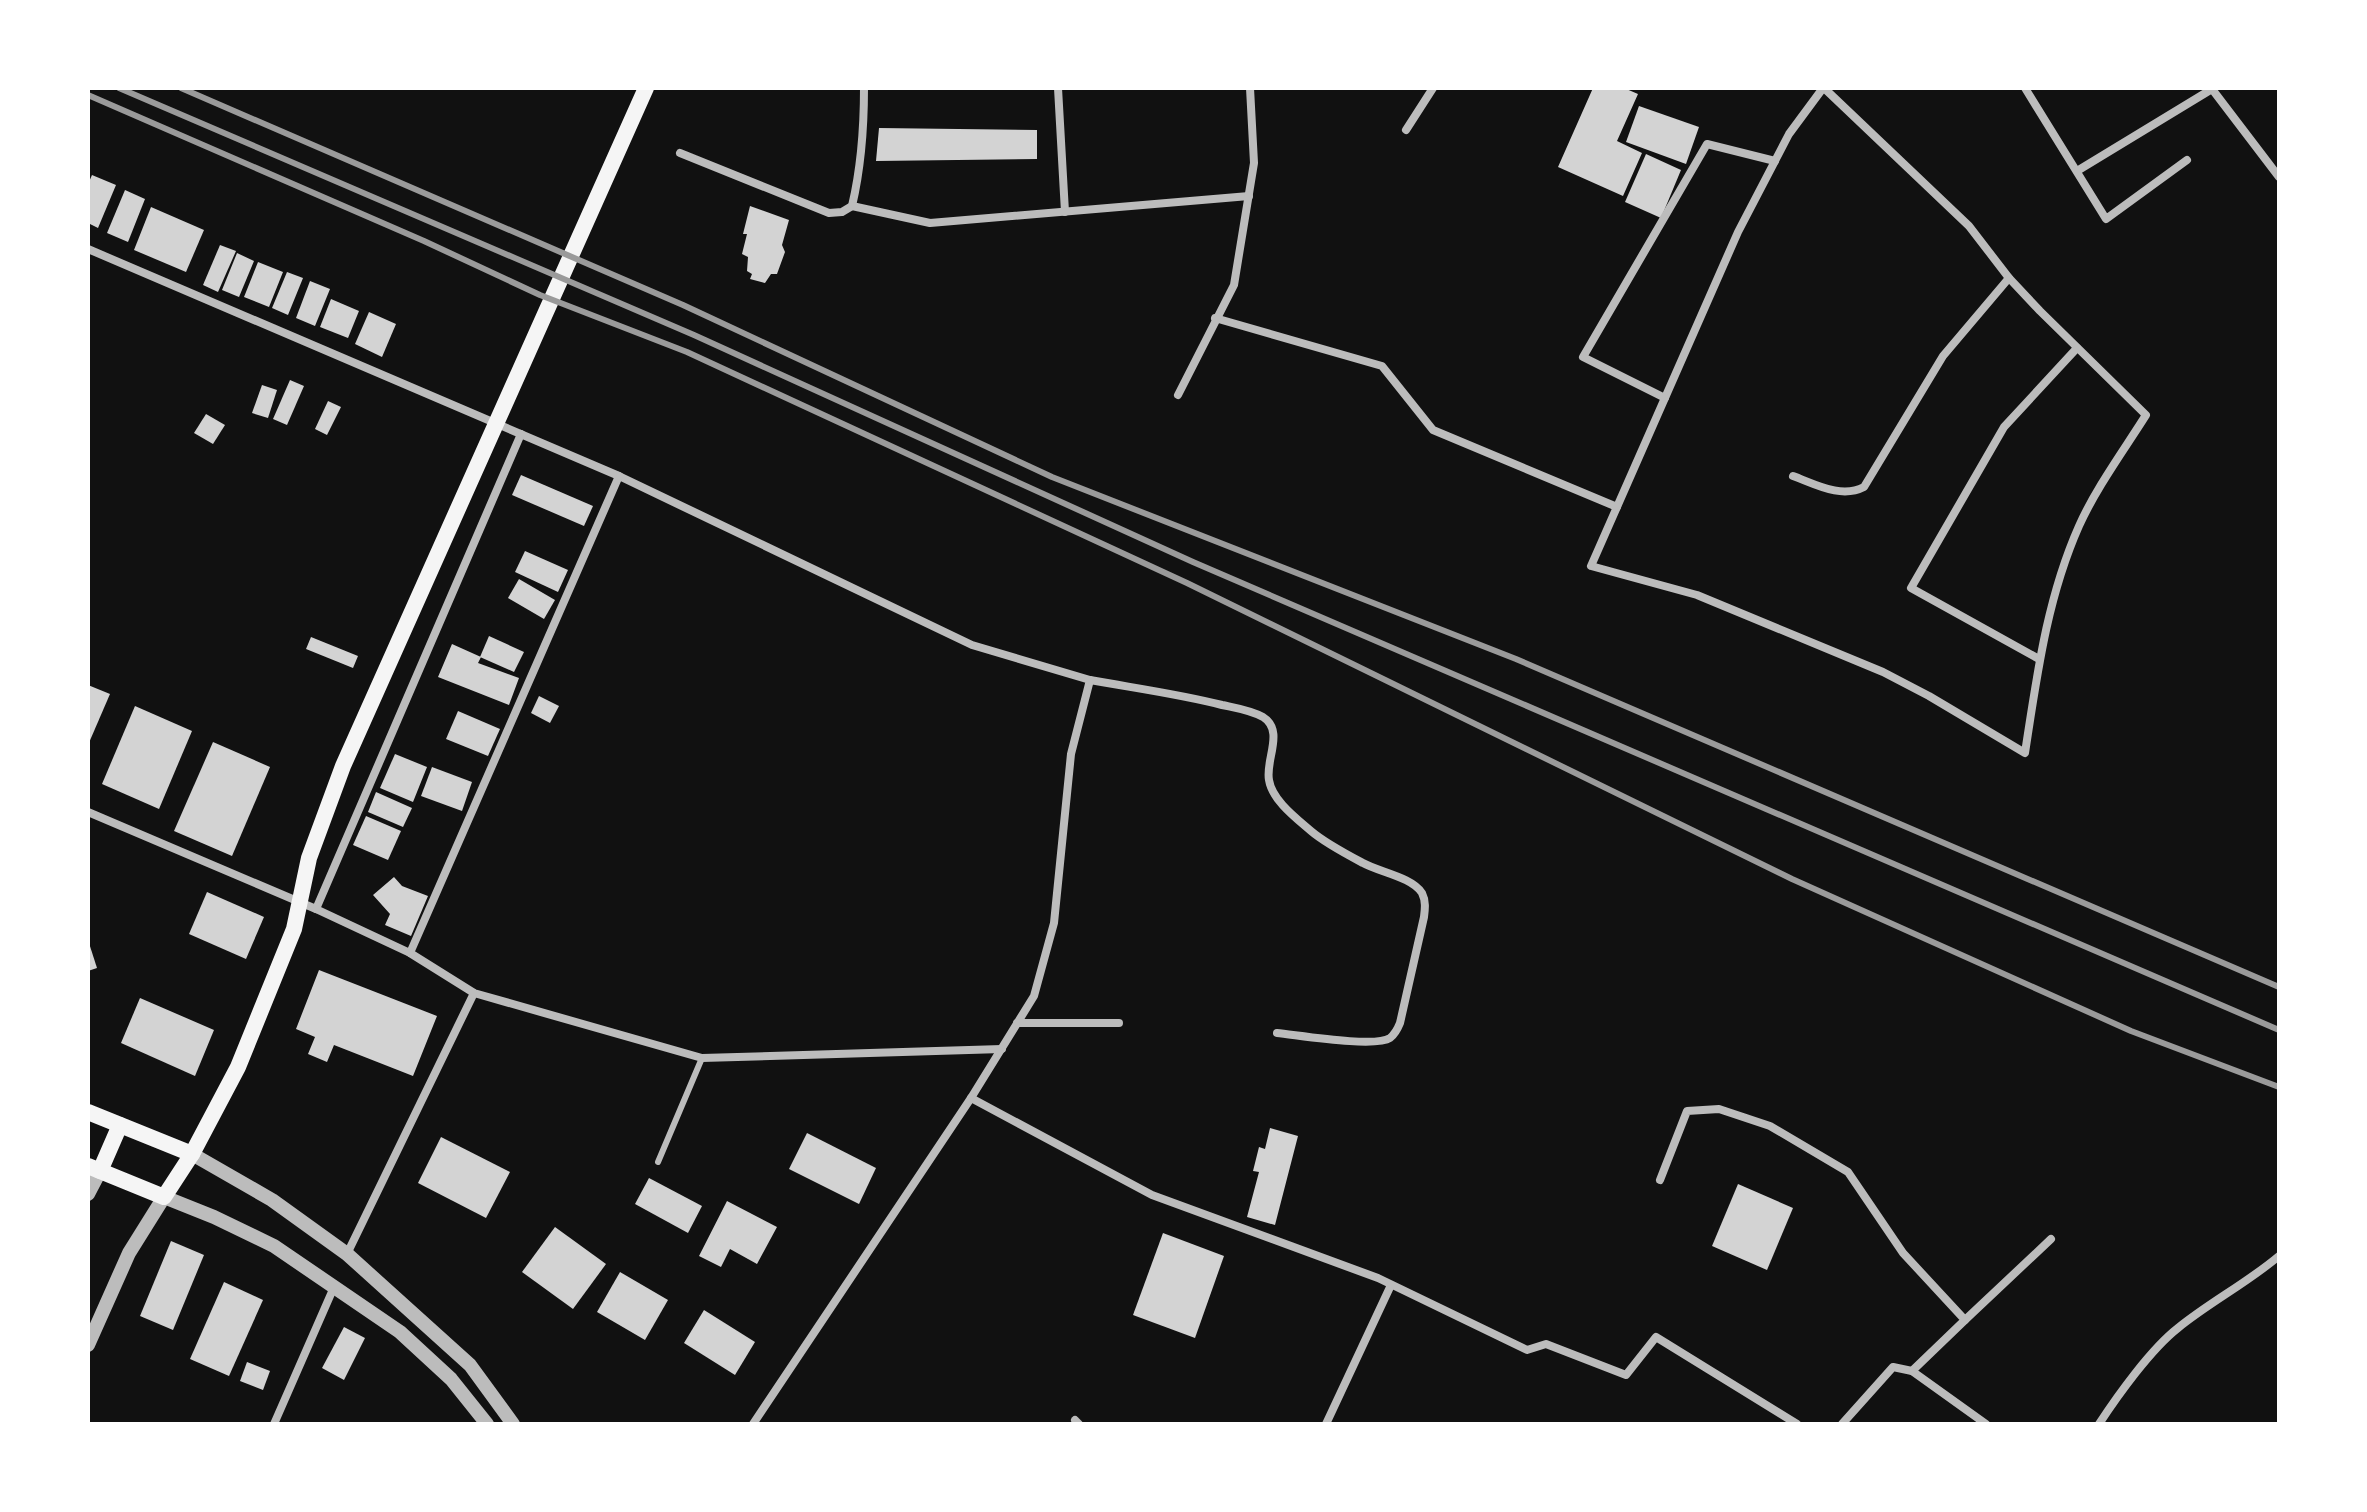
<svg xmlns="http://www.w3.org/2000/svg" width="2367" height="1512" font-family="Raleway,sans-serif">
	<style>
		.building { fill: #d3d3d3 }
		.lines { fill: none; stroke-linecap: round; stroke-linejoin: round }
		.service { stroke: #bcbcbc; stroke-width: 6 }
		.minor { stroke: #bcbcbc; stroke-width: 8 }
		.tertiary { stroke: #bcbcbc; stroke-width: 14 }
		.secondary { stroke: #f5f5f5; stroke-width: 16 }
		.rail { stroke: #9a9a9a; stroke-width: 6 }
	</style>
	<rect width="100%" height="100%" fill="#111"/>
	<!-- building -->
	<g class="building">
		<path d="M1593,88H1624L1638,94L1617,141L1642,153L1623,196L1558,167Z"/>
		<path d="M1639,106L1699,127L1686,164L1626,142Z"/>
		<path d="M879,128L1037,130V159L876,161Z"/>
		<path d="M1646,154L1681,170L1661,218L1625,202Z"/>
		<path d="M92,175L116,185L98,228L88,223V184Z"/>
		<path d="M125,190L145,199L128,242L107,233Z"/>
		<path d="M750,206L789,220L782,245L785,252L777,274H771L765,283L750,279L752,274L747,271L748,257L742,254L747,234H743Z"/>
		<path d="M151,207L204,230L186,272L134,250Z"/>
		<path d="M220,245L236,251L218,292L203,285Z"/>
		<path d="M237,253L254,261L239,297L222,290Z"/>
		<path d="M258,262L283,272L269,307L244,297Z"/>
		<path d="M287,272L303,278L288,315L272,308Z"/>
		<path d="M310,281L330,289L315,326L296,318Z"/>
		<path d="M331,299L359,311L348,338L320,327Z"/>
		<path d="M369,312L396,324L382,357L355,344Z"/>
		<path d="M290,380L304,386L287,425L273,419Z"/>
		<path d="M262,385L277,390L268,418L252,413Z"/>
		<path d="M328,401L341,407L327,435L315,429Z"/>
		<path d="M206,414L225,425L213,444L194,433Z"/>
		<path d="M521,475L593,506L584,526L512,495Z"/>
		<path d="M525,551L568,570L558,592L515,572Z"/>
		<path d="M519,579L555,600L544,619L508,598Z"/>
		<path d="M489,636L524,652L514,672L480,657Z"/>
		<path d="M311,637L358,656L353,668L306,649Z"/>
		<path d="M452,644L481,657L478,663L519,678L509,705L438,677Z"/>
		<path d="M88,685L110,694L88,745Z"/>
		<path d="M539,696L559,706L550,723L531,713Z"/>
		<path d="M135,706L192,731L159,809L102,784Z"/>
		<path d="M458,711L500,729L488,756L446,739Z"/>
		<path d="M213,742L270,767L232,856L174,831Z"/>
		<path d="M395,754L427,767L413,802L380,788Z"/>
		<path d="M432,767L472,782L462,811L421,796Z"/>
		<path d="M376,792L412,808L403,827L368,812Z"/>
		<path d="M366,816L401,831L388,860L353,845Z"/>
		<path d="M394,877L402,886L428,896L411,936L385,925L390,914L373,895Z"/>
		<path d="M207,892L264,917L246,959L189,934Z"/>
		<path d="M88,940L97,968L88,971Z"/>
		<path d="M319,970L437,1016L413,1076L334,1045L327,1062L308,1054L315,1037L296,1029Z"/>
		<path d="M140,998L214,1030L195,1076L121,1043Z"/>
		<path d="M1270,1128L1298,1136L1275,1225L1247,1217L1259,1172L1253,1171L1259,1147L1265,1149Z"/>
		<path d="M807,1133L876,1168L859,1204L789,1169Z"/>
		<path d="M441,1137L510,1172L486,1218L418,1183Z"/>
		<path d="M649,1178L702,1206L688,1233L635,1204Z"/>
		<path d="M1738,1184L1793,1208L1767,1270L1712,1246Z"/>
		<path d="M727,1201L777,1227L757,1264L730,1249L721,1267L699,1256Z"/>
		<path d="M555,1227L606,1264L573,1309L522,1272Z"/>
		<path d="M1163,1233L1224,1256L1195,1338L1133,1315Z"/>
		<path d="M171,1241L204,1255L173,1330L140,1316Z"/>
		<path d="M620,1272L668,1300L645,1340L597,1312Z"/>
		<path d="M224,1282L263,1300L229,1376L190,1359Z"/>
		<path d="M704,1310L755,1342L735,1375L684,1343Z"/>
		<path d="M344,1327L365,1338L344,1380L322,1368Z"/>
		<path d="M247,1362L270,1371L263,1390L240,1381Z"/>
	</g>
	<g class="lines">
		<!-- service -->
		<path class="service" d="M658,1162L702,1058"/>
		<!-- minor -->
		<g class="minor">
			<path d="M1058,88L1065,212"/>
			<path d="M1823,88L1789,134L1738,232L1591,566L1697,595L1883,672L1929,696L2025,753C2037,675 2047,598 2079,526C2096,488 2124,450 2146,415L2040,311L2009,278L1969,226L1824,88"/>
			<path d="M2025,88L2106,219L2187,160"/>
			<path d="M1406,130L1433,88"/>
			<path d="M680,153L829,213L842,212L852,206C861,168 864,127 864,88"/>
			<path d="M2077,171L2212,89L2279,177"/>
			<path d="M852,206L930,223L1249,196"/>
			<path d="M88,249L619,476L972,645L1090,680L1071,754L1054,923L1034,996L971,1098L753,1424"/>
			<path d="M1215,318L1382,366L1433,430L1617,507"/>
			<path d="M1178,395L1234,285L1254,163L1250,88"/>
			<path d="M1665,398L1583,357L1707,144L1775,161"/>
			<path d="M1793,476C1815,484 1841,499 1864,487L1943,356L2009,278"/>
			<path d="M2039,659L1911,588L2004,427L2077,348"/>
			<path d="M1090,680C1134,688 1179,694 1222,705C1236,708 1250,710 1263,717C1285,731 1265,760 1269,780C1272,800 1296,818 1311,831C1325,843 1346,854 1363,863C1379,872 1412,877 1422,893C1426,901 1425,909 1424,917L1400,1023C1398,1028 1395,1034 1390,1038C1375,1048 1298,1035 1277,1033"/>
			<path d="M88,812L316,909L410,953L474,993L702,1058L1002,1049"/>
			<path d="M316,909L521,434"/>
			<path d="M410,953L619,476"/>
			<path d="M1017,1023H1119"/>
			<path d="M971,1098L1152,1195L1378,1278L1527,1350L1546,1344L1626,1375L1656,1337L1797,1424"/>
			<path d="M1660,1180L1687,1111L1719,1109L1770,1126L1848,1172L1903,1253L1965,1320L1912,1371"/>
			<path d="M347,1254L474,993"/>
			<path d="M1965,1320L2051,1239"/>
			<path d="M1075,1420L1079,1424"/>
			<path d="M274,1424L334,1287"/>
			<path d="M1326,1424L1391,1285"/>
			<path d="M1842,1424L1893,1367L1912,1371L1986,1424"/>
			<path d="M2099,1424C2118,1395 2151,1349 2178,1328C2210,1302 2247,1283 2279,1256"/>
		</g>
		<!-- tertiary -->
		<g class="tertiary">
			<path d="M192,1154L272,1200L347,1254L470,1365L513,1424"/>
			<path d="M88,1194L100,1171"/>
			<path d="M88,1345L129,1253L164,1197L214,1217L274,1246L400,1332L451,1379L487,1424"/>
		</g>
		<!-- secondary -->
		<g class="secondary">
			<path d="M88,1112L192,1154"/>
			<path d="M88,1166L164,1197L192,1154L238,1067L294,929L309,858L343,766L646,88"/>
			<path d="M100,1171L120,1125"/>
		</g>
		<!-- rail -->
		<g class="rail">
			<path d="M119,88L694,335L1193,562L2279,1030"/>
			<path d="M181,88L683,305L1052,477L1516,659L2279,987"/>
			<path d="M88,95L424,241L540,295L687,352L1187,583L1792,879L2131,1031L2279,1087"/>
		</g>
	</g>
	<!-- border -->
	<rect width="2367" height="1512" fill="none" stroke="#ffffff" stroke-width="180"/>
</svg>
